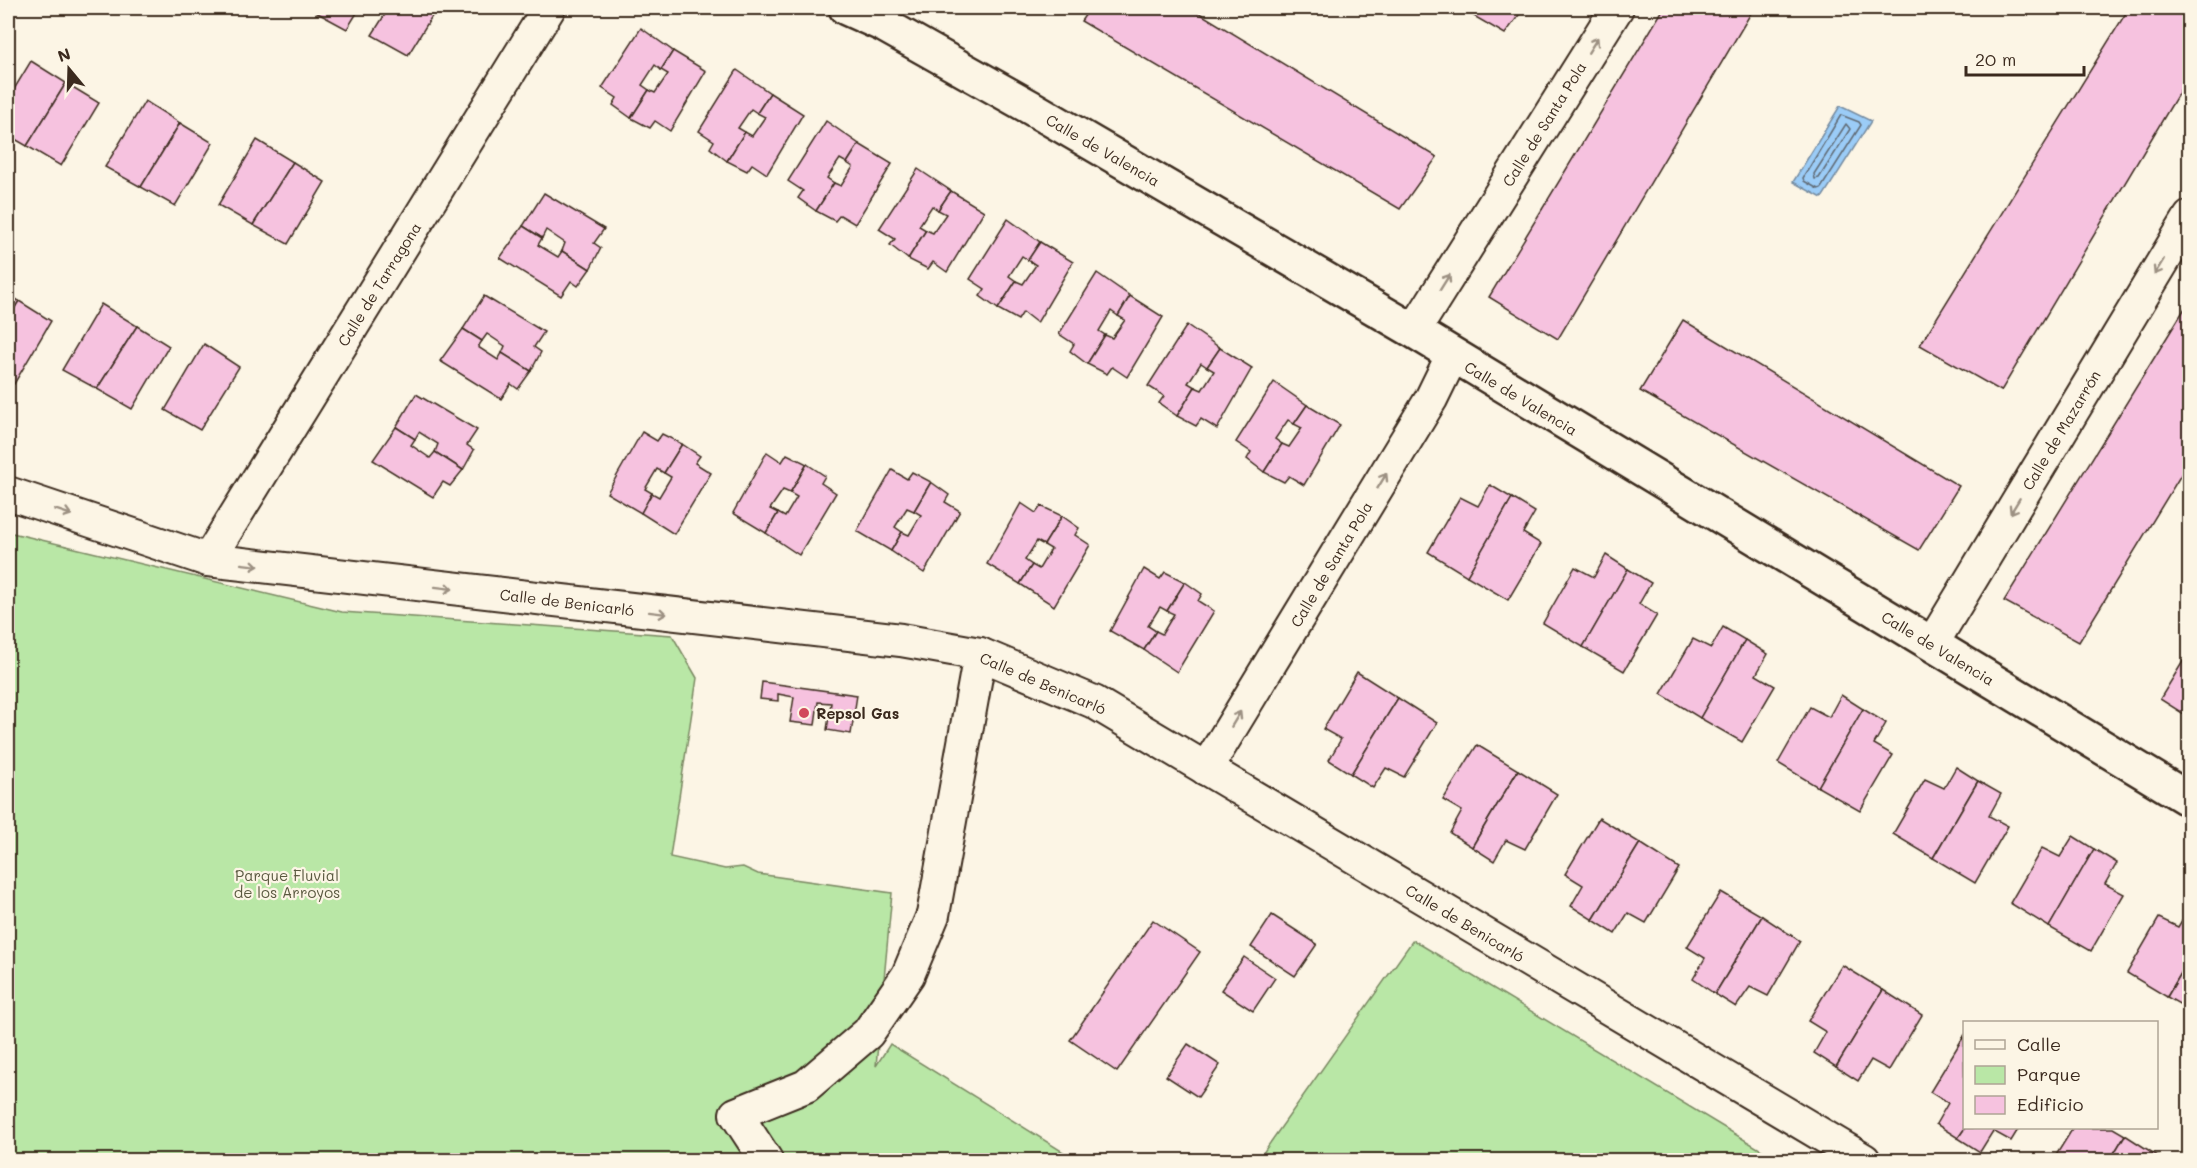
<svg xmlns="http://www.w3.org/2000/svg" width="2197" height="1168" font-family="Mali,sans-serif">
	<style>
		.green { fill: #b9e7a6; stroke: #7a8862; stroke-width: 1.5 }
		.water { fill: #9bccf7; stroke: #758ba0; stroke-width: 1.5 }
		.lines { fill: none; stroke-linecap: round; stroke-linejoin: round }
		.shore { stroke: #616b75; stroke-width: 1.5 }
		.building { fill: #f6c2df; stroke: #3b2a1e; stroke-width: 1.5 }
		.minor-casing { stroke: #3b2a1e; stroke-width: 36 }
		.tertiary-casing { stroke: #3b2a1e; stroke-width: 38 }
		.minor { stroke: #fcf5e5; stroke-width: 32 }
		.tertiary { stroke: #fcf5e5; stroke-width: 33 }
		.oneway { stroke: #9c9082 }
		.poi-dot { fill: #d1495b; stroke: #fcf5e5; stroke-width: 2 }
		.labels { text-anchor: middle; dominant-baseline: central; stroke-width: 4.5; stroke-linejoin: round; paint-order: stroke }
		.street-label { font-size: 15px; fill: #3b2a1e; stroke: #fcf5e5 }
		.poi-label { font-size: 15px; font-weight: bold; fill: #3b2a1e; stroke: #fcf5e5; text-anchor: start }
		.park-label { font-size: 15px; fill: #5a5940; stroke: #fcf5e5 }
	</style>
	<rect width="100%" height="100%" fill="#fcf5e5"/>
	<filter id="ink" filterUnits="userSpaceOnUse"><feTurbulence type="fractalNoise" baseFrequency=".0167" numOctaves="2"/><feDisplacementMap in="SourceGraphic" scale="12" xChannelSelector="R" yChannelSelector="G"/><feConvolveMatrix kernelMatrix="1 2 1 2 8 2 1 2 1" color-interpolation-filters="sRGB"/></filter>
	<g filter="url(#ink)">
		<!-- green -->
		<g class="green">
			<path d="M8,532L342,612L672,635L697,678L670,857L725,869L743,867L758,874L892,893L876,1066L890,1044L1076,1160H8Z"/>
			<path d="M1413,940L1778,1160H1258Z"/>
		</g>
		<!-- water -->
		<path class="water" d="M1840,106L1871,121L1822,198L1793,182Z"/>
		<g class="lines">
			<!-- shore -->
			<g class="shore">
				<path d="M1841,115L1859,122L1861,125L1821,188L1818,189L1804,181L1803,178Z"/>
				<path d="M1846,124L1850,129L1819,178L1815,179L1814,174Z"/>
			</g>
		</g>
		<!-- building -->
		<g class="building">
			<path d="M314,8H360L347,29L312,10Z"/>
			<path d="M389,8H437L408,55L372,35Z"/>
			<path d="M1090,8H1191L1437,157L1400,209L1081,21Z"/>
			<path d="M1460,8H1524L1505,34Z"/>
			<path d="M1664,8H1754L1558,339L1489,297Z"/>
			<path d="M2129,8H2190V74L2001,391L1920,345Z"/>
			<path d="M641,28L673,51L661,70L655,65L642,85L649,90L631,118L613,105L617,98L602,88Z"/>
			<path d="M673,51L706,71L670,131L655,121L650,128L631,118L649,90L655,93L668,74L661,70Z"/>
			<path d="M31,61L66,83L27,146L8,135V99Z"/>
			<path d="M737,70L770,93L757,113L751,109L738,128L745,132L727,161L710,148L714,141L699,131Z"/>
			<path d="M66,83L99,103L61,166L27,146Z"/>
			<path d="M770,93L803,114L767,174L752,164L747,171L727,161L745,132L752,136L765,117L757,113Z"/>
			<path d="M145,101L180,123L141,187L105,167Z"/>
			<path d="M826,121L859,144L847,163L840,159L827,178L834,183L816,211L798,198L803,191L788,181Z"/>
			<path d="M180,123L213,143L175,206L141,187Z"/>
			<path d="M257,140L293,162L253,225L218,205Z"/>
			<path d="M859,144L892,164L855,224L840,215L835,221L816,211L834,183L841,186L853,167L847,163Z"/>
			<path d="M293,162L325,182L288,244L253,225Z"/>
			<path d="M918,169L951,191L938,210L932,206L919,226L926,230L908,259L890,245L895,239L879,229Z"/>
			<path d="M951,191L984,211L947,272L933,262L928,269L908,259L926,230L933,233L946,214L938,210Z"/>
			<path d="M544,193L604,229L594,243L601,248L590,269L562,251L565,243L546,230L542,238L523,226Z"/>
			<path d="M1008,219L1040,242L1028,260L1022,256L1009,276L1016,281L998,309L980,296L985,289L970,279Z"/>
			<path d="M523,226L542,238L538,245L558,257L562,251L590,269L578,286L571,281L561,296L500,258Z"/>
			<path d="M1040,242L1073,262L1037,323L1023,312L1018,320L998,309L1016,281L1023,284L1036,265L1028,260Z"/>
			<path d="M1097,273L1130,296L1118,316L1111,311L1099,331L1105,335L1087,364L1070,351L1074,344L1059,334Z"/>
			<path d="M8,294L19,301L8,319Z"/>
			<path d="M484,296L544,332L534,347L541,352L531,371L502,353L505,346L487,334L482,341L463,329Z"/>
			<path d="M1130,296L1163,317L1127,377L1112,367L1107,374L1087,364L1105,335L1112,338L1125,320L1118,316Z"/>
			<path d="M2190,300V460L2079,642L2004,601Z"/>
			<path d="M19,301L51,321L14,384L8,380V319Z"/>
			<path d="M101,304L137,326L97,389L62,370Z"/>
			<path d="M1683,320L1959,486L1919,550L1640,391Z"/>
			<path d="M1187,325L1220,348L1207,367L1201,363L1188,383L1195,387L1177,416L1159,403L1164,396L1148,386Z"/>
			<path d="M137,326L169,346L132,409L97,389Z"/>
			<path d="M463,329L482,341L478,347L498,360L502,353L531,371L518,389L511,384L501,399L440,361Z"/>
			<path d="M204,344L239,367L200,430L165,410Z"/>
			<path d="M1220,348L1252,368L1217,429L1201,419L1196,426L1177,416L1195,387L1202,390L1214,371L1207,367Z"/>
			<path d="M1274,382L1307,405L1294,424L1288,420L1275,439L1282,444L1264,472L1247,459L1251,452L1236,442Z"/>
			<path d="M416,394L477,430L467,445L474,450L463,470L435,452L438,444L419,432L415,439L396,427Z"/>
			<path d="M1307,405L1340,425L1304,485L1289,476L1284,482L1264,472L1282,444L1289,447L1302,428L1294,424Z"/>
			<path d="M396,427L415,439L411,445L430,458L435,452L463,470L450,486L443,482L433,497L373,460Z"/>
			<path d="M642,432L657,441L662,434L682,444L664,473L657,469L645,489L652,493L641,513L607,493Z"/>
			<path d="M682,444L700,456L695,463L711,473L674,534L641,513L652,493L659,497L671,477L664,473Z"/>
			<path d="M767,452L782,462L787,454L807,464L790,493L783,490L770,509L778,513L766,533L733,513Z"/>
			<path d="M807,464L825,476L821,483L836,493L799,555L766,533L778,513L785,517L797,497L790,493Z"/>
			<path d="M892,470L907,479L912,472L931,482L914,511L907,508L895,527L902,532L891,551L857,531Z"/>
			<path d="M931,482L949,495L945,502L960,511L924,573L891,551L902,532L909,535L921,515L914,511Z"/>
			<path d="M1490,485L1512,498L1467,576L1428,552L1460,497L1478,506Z"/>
			<path d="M1512,498L1535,512L1523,533L1541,544L1508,600L1467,576Z"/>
			<path d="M1021,503L1036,513L1041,506L1062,516L1044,545L1037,541L1025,560L1032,565L1020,584L987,564Z"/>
			<path d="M1062,516L1079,528L1075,535L1090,545L1054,606L1020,584L1032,565L1039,569L1051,549L1044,545Z"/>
			<path d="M1606,555L1628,569L1583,647L1543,623L1575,567L1594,577Z"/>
			<path d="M1144,569L1160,579L1165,572L1185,582L1167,611L1160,607L1148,626L1156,631L1144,650L1110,631Z"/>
			<path d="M1628,569L1651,583L1639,604L1657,615L1624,671L1583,647Z"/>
			<path d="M1185,582L1202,594L1198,601L1214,611L1177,672L1144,650L1156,631L1162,634L1174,614L1167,611Z"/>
			<path d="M1723,627L1745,640L1700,718L1661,694L1693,639L1711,648Z"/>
			<path d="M1745,640L1768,654L1756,675L1775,686L1742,742L1700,718Z"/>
			<path d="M2190,650V718L2160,699Z"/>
			<path d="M1357,672L1398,698L1351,774L1329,760L1341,739L1323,729Z"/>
			<path d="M762,682L857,695L851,734L827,730L831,703L818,702L815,725L790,722L794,697L778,694V701L760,699Z"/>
			<path d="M1841,695L1863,709L1818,787L1778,763L1810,707L1829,717Z"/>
			<path d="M1398,698L1437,723L1404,777L1386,768L1373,788L1351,774Z"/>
			<path d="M1863,709L1886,723L1874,744L1893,755L1860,811L1818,787Z"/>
			<path d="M1477,745L1518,770L1472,847L1450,833L1462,811L1443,800Z"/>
			<path d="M1956,767L1978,781L1933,858L1893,834L1925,779L1944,788Z"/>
			<path d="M1518,770L1557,794L1525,849L1506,840L1494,861L1472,847Z"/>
			<path d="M1978,781L2001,794L1989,816L2008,826L1975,883L1933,858Z"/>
			<path d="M1599,818L1640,843L1593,920L1571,906L1583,885L1565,874Z"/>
			<path d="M2073,836L2094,849L2049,927L2010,903L2042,848L2060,857Z"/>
			<path d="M1640,843L1679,868L1646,923L1628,913L1615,934L1593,920Z"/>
			<path d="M2094,849L2117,863L2105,884L2124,894L2091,951L2049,927Z"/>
			<path d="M1721,892L1762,916L1715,994L1693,979L1705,958L1687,947Z"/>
			<path d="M2190,907V958L2167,997L2127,973L2159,918L2178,927Z"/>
			<path d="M1272,915L1317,944L1295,976L1251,947Z"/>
			<path d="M1762,916L1800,941L1768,996L1750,987L1736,1007L1715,994Z"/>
			<path d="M1153,920L1200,952L1117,1072L1070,1040Z"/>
			<path d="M1244,957L1275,978L1253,1011L1221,990Z"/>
			<path d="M2190,958V1010L2167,997Z"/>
			<path d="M1842,965L1883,990L1836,1067L1814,1053L1826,1032L1808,1021Z"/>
			<path d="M1883,990L1922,1015L1889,1070L1871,1060L1858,1081L1836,1067Z"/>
			<path d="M1964,1036L1965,1128L1958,1138L1936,1124L1948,1103L1930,1092Z"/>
			<path d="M1188,1044L1220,1065L1198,1097L1166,1076Z"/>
			<path d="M1965,1128H2019L2011,1141L1993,1131L1980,1152L1958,1138Z"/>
			<path d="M2073,1128H2113L2125,1135L2110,1160H2053Z"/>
			<path d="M2125,1135L2164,1160H2110Z"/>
		</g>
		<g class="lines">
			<defs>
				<g id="minor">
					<path d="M1414,331L1617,8"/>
					<path d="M8,493L208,560L901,640L980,654L1094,702L1864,1160"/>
					<path d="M208,560L549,8"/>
					<path d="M1932,644L2190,217"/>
					<path d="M1206,769L1431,399L1452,356"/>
					<path d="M766,1160L736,1114L806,1086L868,1033L908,975L933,915L980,654"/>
				</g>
				<path id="tertiary" d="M846,8L884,25L1030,107L1414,331L2190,800"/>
			</defs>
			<!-- minor casing -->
			<use href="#minor" class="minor-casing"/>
			<!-- tertiary casing -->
			<use href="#tertiary" class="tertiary-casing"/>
			<!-- minor -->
			<use href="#minor" class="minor"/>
			<!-- tertiary -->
			<use href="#tertiary" class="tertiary"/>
		</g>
		<!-- one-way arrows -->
		<defs><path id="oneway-shaft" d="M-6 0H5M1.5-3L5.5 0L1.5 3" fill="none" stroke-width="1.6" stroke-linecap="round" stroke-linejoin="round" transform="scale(1.5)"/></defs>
		<g class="oneway">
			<use href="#oneway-shaft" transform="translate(1593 45) rotate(-58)"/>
			<use href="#oneway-shaft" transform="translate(2159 267) rotate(121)"/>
			<use href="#oneway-shaft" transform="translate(1445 282) rotate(-58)"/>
			<use href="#oneway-shaft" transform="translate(1382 481) rotate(-59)"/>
			<use href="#oneway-shaft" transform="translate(2015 506) rotate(121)"/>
			<use href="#oneway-shaft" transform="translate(63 512) rotate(18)"/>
			<use href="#oneway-shaft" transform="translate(250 565) rotate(7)"/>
			<use href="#oneway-shaft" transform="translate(444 588) rotate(7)"/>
			<use href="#oneway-shaft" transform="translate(658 613) rotate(7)"/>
			<use href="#oneway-shaft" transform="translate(1236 719) rotate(-59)"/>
		</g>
	</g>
	<!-- markers -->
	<circle class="poi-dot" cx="804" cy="713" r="6"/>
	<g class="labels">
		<!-- street labels -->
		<g class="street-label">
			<text transform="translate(1544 124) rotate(-58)">Calle de Santa Pola</text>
			<text transform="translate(1103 150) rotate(30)">Calle de Valencia</text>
			<text transform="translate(379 284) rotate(-58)">Calle de Tarragona</text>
			<text transform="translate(1521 398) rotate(31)">Calle de Valencia</text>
			<text transform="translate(2061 430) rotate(-59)">Calle de Mazarrón</text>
			<text transform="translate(1331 564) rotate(-59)">Calle de Santa Pola</text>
			<text transform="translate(567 602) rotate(7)">Calle de Benicarló</text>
			<text transform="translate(1938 648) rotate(31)">Calle de Valencia</text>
			<text transform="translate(1043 683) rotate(23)">Calle de Benicarló</text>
			<text transform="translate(1465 923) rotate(31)">Calle de Benicarló</text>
		</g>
		<!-- poi labels -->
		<g class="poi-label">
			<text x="816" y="713">Repsol Gas</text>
		</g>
		<!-- park labels -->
		<g class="park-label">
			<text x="287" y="875">Parque Fluvial<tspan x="287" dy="17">de los Arroyos</tspan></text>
		</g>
	</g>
	<!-- margin -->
	<rect width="2197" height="1168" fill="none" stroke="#fcf5e5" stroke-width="30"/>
	<rect x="15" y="15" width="2167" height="1138" fill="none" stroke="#3b2a1e" stroke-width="2" filter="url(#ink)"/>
	<!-- legend -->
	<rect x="1963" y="1021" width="195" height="108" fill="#fcf5e5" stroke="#afa495" stroke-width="1.5"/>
	<rect x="1975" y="1040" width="30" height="9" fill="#fcf5e5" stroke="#afa495" stroke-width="1.5"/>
	<text x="2017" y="1051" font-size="18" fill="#3b2a1e">Calle</text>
	<rect x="1975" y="1066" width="30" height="18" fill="#b9e7a6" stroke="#afa495" stroke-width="1.5"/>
	<text x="2017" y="1081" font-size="18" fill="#3b2a1e">Parque</text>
	<rect x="1975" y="1096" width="30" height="18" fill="#f6c2df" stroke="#afa495" stroke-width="1.5"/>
	<text x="2017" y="1111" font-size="18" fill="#3b2a1e">Edificio</text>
	<!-- north arrow -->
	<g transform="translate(69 69) rotate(341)" stroke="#fcf5e5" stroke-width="4.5" paint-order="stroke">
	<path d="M0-4.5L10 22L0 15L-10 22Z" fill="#3b2a1e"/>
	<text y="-9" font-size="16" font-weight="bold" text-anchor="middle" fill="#3b2a1e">N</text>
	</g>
	<!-- scale -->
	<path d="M1966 66v9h118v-9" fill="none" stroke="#3b2a1e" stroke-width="3"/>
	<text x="1975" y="66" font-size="18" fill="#3b2a1e" stroke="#fcf5e5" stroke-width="4.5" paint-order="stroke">20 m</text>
</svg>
